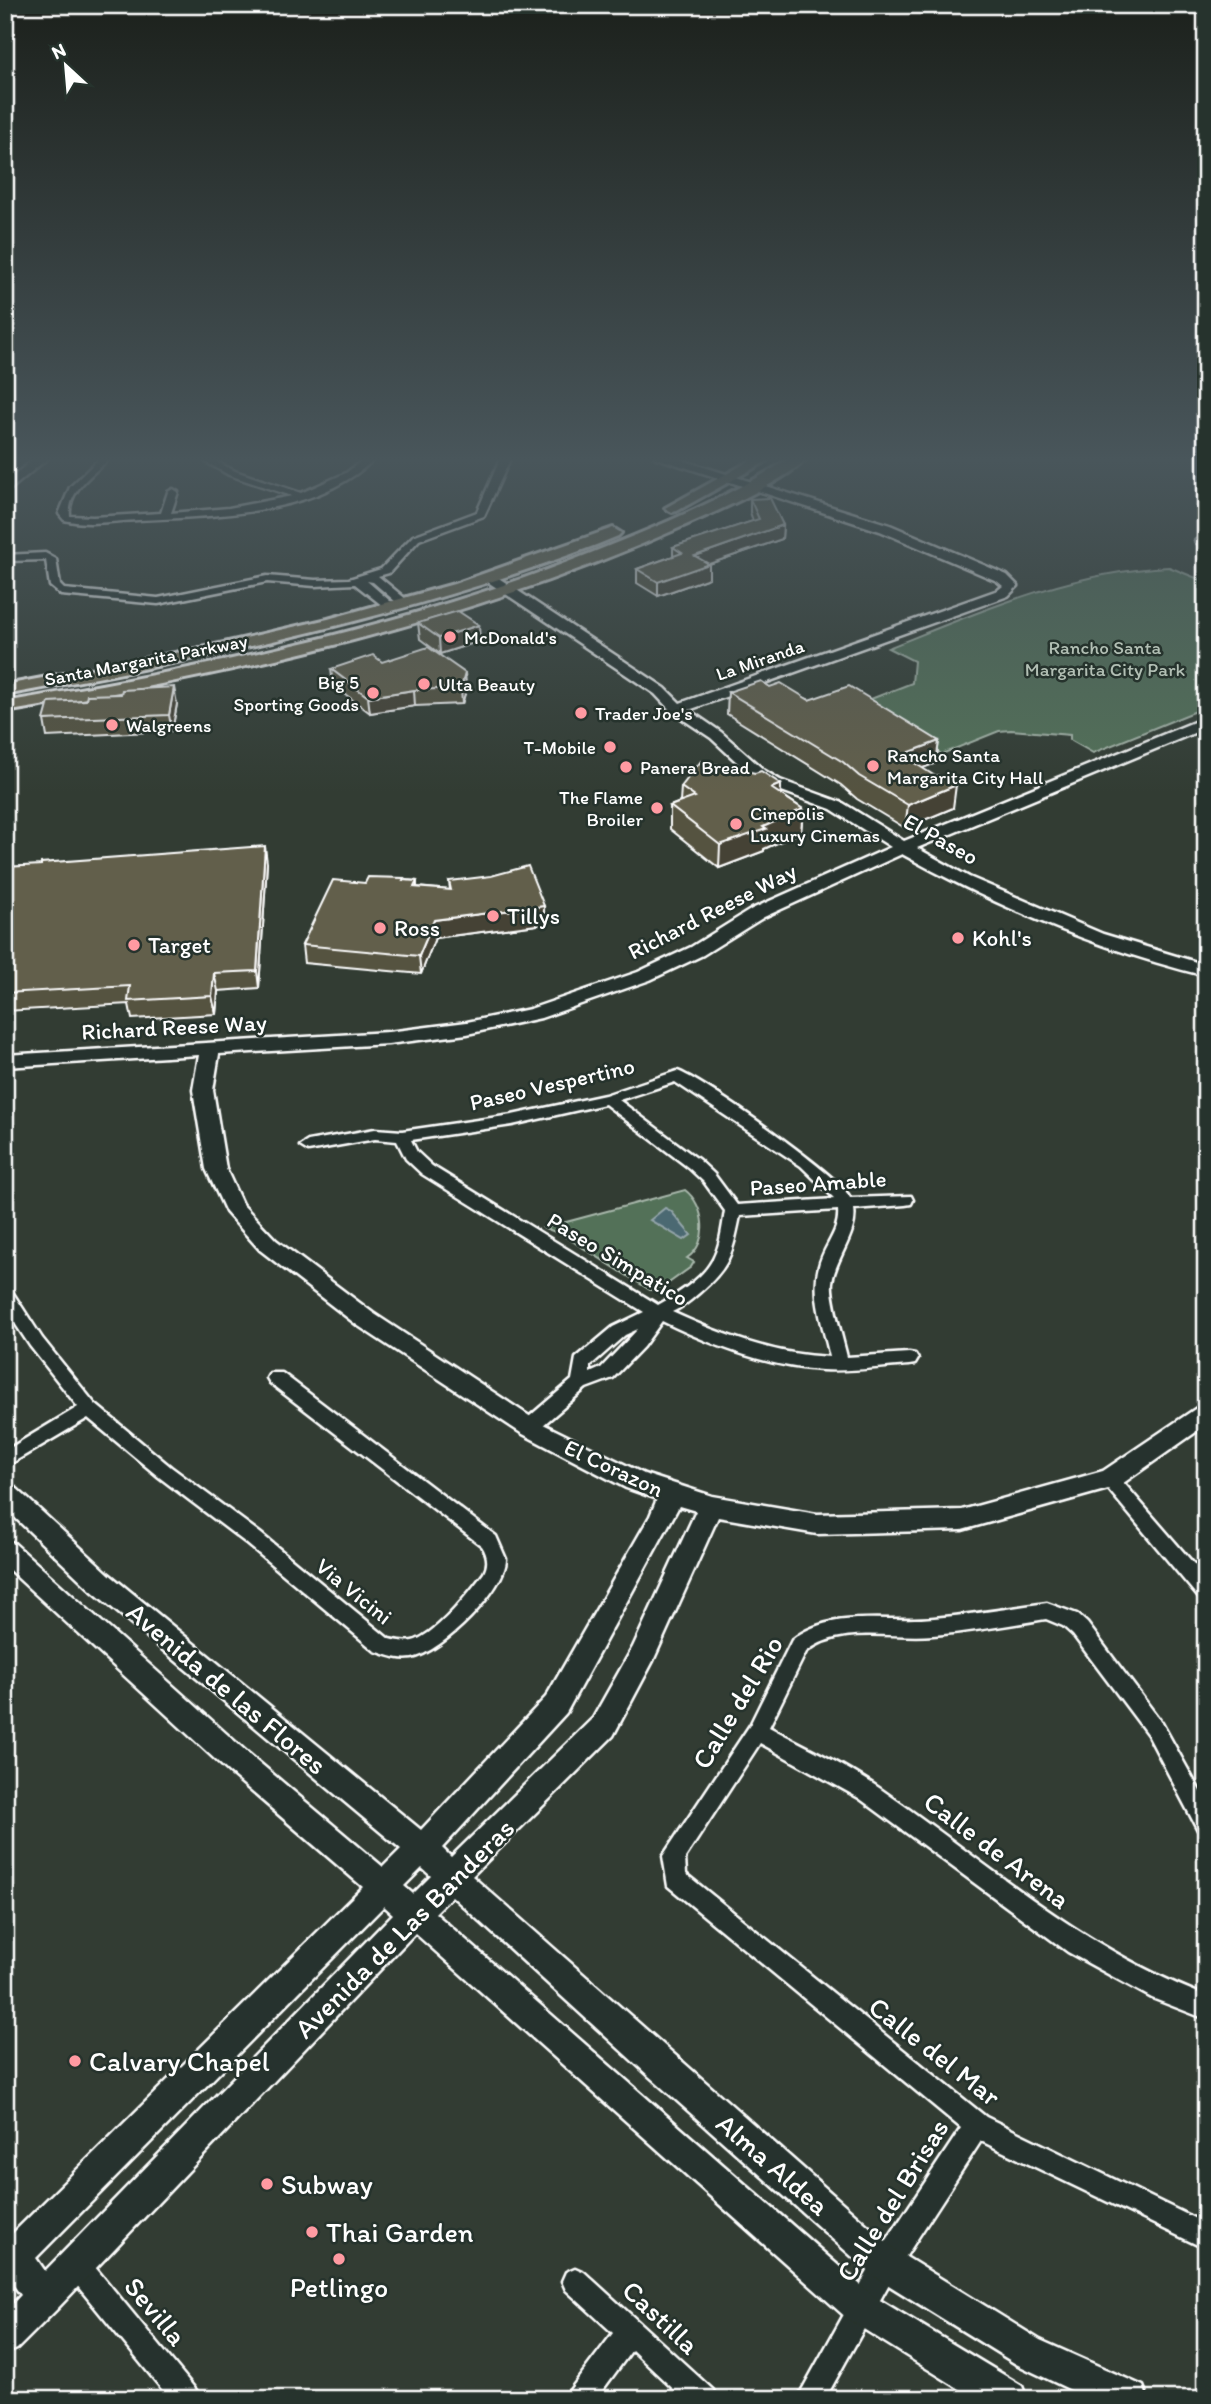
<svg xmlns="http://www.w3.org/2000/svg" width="1211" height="2404" font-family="Itim,sans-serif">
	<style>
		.green { fill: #537159; stroke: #a9b8ac; stroke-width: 2 }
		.water { fill: #4c6972; stroke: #94a5aa; stroke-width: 2 }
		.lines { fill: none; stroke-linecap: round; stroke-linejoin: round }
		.street-casing { stroke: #fff; stroke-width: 5 }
		.secondary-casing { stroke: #fff; stroke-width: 5 }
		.primary-casing { stroke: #fff; stroke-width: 6 }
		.street { fill: #26332d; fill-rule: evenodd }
		.secondary { fill: #26332d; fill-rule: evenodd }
		.primary { fill: #726e59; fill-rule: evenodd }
		.wall { fill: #545241; stroke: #fff; stroke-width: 2 }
		.shaded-wall { fill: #454235; stroke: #fff; stroke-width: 2 }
		.building { fill: #625f4c; stroke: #fff; stroke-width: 2 }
		.poi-dot { fill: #ff9aa2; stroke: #26332d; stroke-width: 2.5 }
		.labels { text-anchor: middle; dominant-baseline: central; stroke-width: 5; stroke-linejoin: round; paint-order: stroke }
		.far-poi-label { font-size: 19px; fill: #fff; stroke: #26332d; text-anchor: start }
		.far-park-label { font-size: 19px; fill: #b2bfb4; stroke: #26332d }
		.far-street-label { font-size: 19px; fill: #fff; stroke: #26332d }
		.street-label { font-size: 23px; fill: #fff; stroke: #26332d }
		.poi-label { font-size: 23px; fill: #fff; stroke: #26332d; text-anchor: start }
		.near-street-label { font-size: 28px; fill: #fff; stroke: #26332d }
		.near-poi-label { font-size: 28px; fill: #fff; stroke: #26332d; text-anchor: start }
	</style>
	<rect width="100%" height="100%" fill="#323c33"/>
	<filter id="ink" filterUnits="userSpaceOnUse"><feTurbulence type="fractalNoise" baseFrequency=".0143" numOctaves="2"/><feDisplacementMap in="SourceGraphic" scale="14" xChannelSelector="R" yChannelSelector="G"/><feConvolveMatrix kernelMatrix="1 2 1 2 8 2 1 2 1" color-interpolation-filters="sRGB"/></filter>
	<g filter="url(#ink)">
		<!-- green -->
		<g class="green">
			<path d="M1169,567L1206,582V707L1093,753L1070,740V735L1011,730L999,731L942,754L858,704L912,683L914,661L888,648C981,611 1068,572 1169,567Z"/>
			<path d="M685,1190C705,1205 710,1243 687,1258L694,1262L691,1267L659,1290H650L561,1234L544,1228Z"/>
		</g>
		<!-- water -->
		<path class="water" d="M665,1208L671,1211L691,1235L684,1240L650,1220Z"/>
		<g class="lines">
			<defs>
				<g id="street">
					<path d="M101,457H111C95,473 67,490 70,516L93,517L161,513L168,492L173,489L178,492L171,513L229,508L292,496L229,475L197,457H207L235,471L301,493L346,473L366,457H376C319,516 214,516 138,520C113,521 88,526 64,520L59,514L70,487Z"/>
					<path d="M501,457H511L484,516L419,540L389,573L378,576L407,600L399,608L383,606L355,584L315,586L267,582L158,604L61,595L50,586L46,560L5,561V555L45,553L56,559L60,585L64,589L158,598L267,576L315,580L349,579L381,569L413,536L477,512ZM367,581L373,582L396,602L390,601Z"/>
					<path d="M1200,538L1206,539V545L1197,543L1195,541Z"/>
					<path d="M677,1071C699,1077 844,1179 850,1198L911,1196L913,1200L911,1204L905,1205L854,1209C858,1234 836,1257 832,1282C830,1297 843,1340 847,1357L909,1353L915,1354L918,1359L915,1364L909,1365C880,1367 851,1372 822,1370C767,1367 711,1345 662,1321L643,1347L613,1378L586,1388L535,1432L529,1434L523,1432L520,1427L523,1422L572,1380L576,1358L613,1327L644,1312L422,1174L406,1159L397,1141L375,1139L308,1151L300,1146L308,1141L375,1129L402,1131L512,1115L605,1095ZM675,1082L801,1166L835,1199L737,1205L714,1174L699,1160L619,1100ZM605,1104L689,1168L704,1182L725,1211C722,1229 720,1250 710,1264C700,1280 675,1296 658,1305L432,1166L417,1152L411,1140L512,1125ZM838,1210C840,1232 824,1245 819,1266C811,1296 824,1328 830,1357C775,1355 722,1335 672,1312C683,1307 691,1300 699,1293C730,1267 732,1254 740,1216ZM638,1329L601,1368L590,1373V1366L625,1335Z"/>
					<path d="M5,1288L11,1290L42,1338L95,1404L171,1467L260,1533L389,1639C397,1641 407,1643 416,1640C439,1631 469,1593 484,1573C489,1564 488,1555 482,1546L270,1383L267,1378L270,1373H282L496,1536L506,1559C506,1589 442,1652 412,1658C399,1660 387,1655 375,1651L246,1543L159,1477L88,1418L5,1467V1451L78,1407L30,1346L5,1308Z"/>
					<path d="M1110,1472L1116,1474L1206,1578V1600L1199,1598L1104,1484L1101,1479L1104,1474Z"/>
					<path d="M1047,1603L1077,1614L1087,1623L1162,1723L1206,1802V1833L1198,1830L1148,1735L1073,1635L1063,1626L1046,1619C1009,1625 971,1632 933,1635C892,1639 840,1624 806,1652L769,1727C810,1749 852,1768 889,1795C995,1869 1083,1949 1206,1996V2019L1152,1998L1068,1952L859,1798L760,1743L685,1858L686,1874L986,2117L1206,2224V2249L981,2141L895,2273L825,2399H797L877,2255L961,2128L668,1886L663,1856L750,1725L792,1640C831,1608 887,1623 934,1618C972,1615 1009,1608 1047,1603Z"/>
					<path d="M76,2251L85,2255L196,2390L200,2399H170L67,2273L63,2264L67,2255Z"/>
					<path d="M575,2268L584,2272L713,2390L717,2399H684L632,2350L596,2399H566L570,2390L613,2333L566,2290L562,2281L566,2272Z"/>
				</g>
				<g id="secondary">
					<path d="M36,457H49L5,494V483Z"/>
					<path d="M654,457H672L890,525L1007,575L1018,586L1008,596L689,710L721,732L765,771L780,780L843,803L904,841L1206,717V728L917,848L969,877L1103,934L1206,965V976C1100,950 997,907 902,854L764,917L703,955L650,980L541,1018L467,1034L388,1044L219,1054L213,1090L226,1169L242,1204L276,1240L373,1313L537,1421L644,1474L712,1496L817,1514L962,1510L1103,1471L1198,1407L1206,1404V1425L1119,1486L962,1530L817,1534L718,1517L653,1661L613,1736L472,1876L898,2252L1040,2340L1143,2386L1148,2399H1090L1016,2364L874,2276L649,2076L452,1896L435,1913L873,2296L1022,2386L1027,2399H976L849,2320L415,1933L56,2310L17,2349L5,2354V2312L21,2295L10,2280L5,2282V2241L363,1887L229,1772L5,1566V1540L14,1543L249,1754L383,1867L401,1849L91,1590L5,1508V1483L14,1486L109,1574L421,1830L546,1697L650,1516L657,1499L626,1488L521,1433L357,1325L260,1250L226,1212L206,1169L193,1090L199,1055L5,1067V1055L388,1032L467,1022L530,1009L638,972L691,947L752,909L891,847L831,809L768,786L753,777L711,738L672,712L655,694L482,578L484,575H494L665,688L680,703L998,590L1003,586L997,581L880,531ZM679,1506L696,1511L633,1647L593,1718L451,1857L442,1848L566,1713ZM422,1868L431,1876L413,1894L404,1886ZM384,1906L393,1914L45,2271L36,2258Z"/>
				</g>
				<g id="primary">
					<path d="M757,457H774L677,511L672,512L665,508Z"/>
					<path d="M792,457H808C788,480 718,511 688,524C470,622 240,673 5,712V702C205,668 402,628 591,553C660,526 729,497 792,457Z"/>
					<path d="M613,528L621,533L618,536L596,545C405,617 206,659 5,695V685L202,648L328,619L454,584Z"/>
				</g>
			</defs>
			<!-- street casing -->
			<use href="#street" class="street-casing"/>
			<!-- secondary casing -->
			<use href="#secondary" class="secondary-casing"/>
			<!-- primary casing -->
			<use href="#primary" class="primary-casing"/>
			<!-- street -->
			<use href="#street" class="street"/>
			<!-- secondary -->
			<use href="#secondary" class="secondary"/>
			<!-- primary -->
			<use href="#primary" class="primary"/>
		</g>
		<!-- wall -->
		<g class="wall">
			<path d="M750,499L783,525L782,539L709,564V578L658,596L637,583V569L673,556V547L753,521L750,512Z"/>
			<path d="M418,623L480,641L440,654L420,639Z"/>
			<path d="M382,662L465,673L466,690L462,704L415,706L370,713L333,685L331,669Z"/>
			<path d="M770,687L939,741L936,763L922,768L953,808L905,828L857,799L841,785L727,714L728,692Z"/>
			<path d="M177,704L172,731L47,737L44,720Z"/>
			<path d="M1206,730V760L1203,759L1205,751L1201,749Z"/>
			<path d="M781,784V794L803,809L801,832L764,849V851L719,868L670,829V806L680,802L681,787Z"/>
			<path d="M267,863L259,988L218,991L216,1014L132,1019L129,1004L5,1011V867Z"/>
			<path d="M404,880L417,881V887L450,890L449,881L544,906V924L435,938L421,974L304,963L302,945L365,883Z"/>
		</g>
		<!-- shaded-wall -->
		<g class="shaded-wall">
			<path d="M783,525L782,539L709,564V578L658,596V582L695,556Z"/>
			<path d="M479,625L480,641L440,654L439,638Z"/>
			<path d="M465,673L466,690L462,704L461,688Z"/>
			<path d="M174,687L177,704L172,731L169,715Z"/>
			<path d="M414,690L415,706L370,713L368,697Z"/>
			<path d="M939,741L936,763L899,777L902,755Z"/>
			<path d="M781,784L780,807L771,788Z"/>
			<path d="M956,785L953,808L905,828L908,805Z"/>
			<path d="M803,809L801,832L764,849V851L719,868L720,845Z"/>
			<path d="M265,846L267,863L259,988L257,971Z"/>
			<path d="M544,906V924L435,938L421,974L419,956L434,920Z"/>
			<path d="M214,973L218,991L216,1014L212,996Z"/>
		</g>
		<!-- building -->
		<g class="building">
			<path d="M770,498L783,525L695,556L709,564L658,582L637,569L682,553L673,547L759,519L750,499Z"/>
			<path d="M458,611L479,625L439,638L418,623Z"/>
			<path d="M428,647L465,673L461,688L414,690L368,697L331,669L373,655L382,662Z"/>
			<path d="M761,681L770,687L781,683L809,700L849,686L939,741L902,755L935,776L938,775L956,785L908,805L859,776L843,762L728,692Z"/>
			<path d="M174,687L169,715L44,720L49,702L86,700L87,695L121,694L122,690Z"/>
			<path d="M701,761L755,773L761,771L781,784L771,788L803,809L763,827L766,829L720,845L670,806L695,797L681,787Z"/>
			<path d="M265,846L257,971L214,973L212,996L128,1001L130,986L5,993V867L41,865V863Z"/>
			<path d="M528,866L544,906L434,920L419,956L302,945L333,880L365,883L368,877L404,878L403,880L417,881L414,887L451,890L449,881L491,876Z"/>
		</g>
	</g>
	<!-- sky -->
	<linearGradient id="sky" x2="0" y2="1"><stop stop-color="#1c211c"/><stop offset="0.58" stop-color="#49565b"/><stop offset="1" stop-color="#49565b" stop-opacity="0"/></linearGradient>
	<rect width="1211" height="793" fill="url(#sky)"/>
	<!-- markers -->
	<g class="poi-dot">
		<circle cx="450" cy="637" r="7"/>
		<circle cx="424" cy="684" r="7"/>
		<circle cx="373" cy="693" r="7"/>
		<circle cx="581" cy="713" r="7"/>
		<circle cx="112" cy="725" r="7"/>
		<circle cx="610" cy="747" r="7"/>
		<circle cx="873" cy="766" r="7"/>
		<circle cx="626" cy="767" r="7"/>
		<circle cx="657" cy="808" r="7"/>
		<circle cx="736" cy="824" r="7"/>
		<circle cx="493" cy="916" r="7"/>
		<circle cx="380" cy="928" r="7"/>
		<circle cx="958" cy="938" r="7"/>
		<circle cx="134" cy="945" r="7"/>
		<circle cx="75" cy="2061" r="7"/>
		<circle cx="267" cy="2184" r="7"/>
		<circle cx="312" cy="2232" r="7"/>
		<circle cx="339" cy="2259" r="7"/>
	</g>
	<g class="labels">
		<!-- far-poi labels -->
		<g class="far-poi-label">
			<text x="464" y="637">McDonald's</text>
			<text x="359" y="682" text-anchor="end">Big 5<tspan x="359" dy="22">Sporting Goods</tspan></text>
			<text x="438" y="684">Ulta Beauty</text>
			<text x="595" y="713">Trader Joe's</text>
			<text x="126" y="725">Walgreens</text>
			<text x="596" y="747" text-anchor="end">T-Mobile</text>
			<text x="887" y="755">Rancho Santa<tspan x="887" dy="22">Margarita City Hall</tspan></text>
			<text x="640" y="767">Panera Bread</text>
			<text x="643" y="797" text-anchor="end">The Flame<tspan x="643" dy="22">Broiler</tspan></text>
			<text x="750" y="813">Cinepolis<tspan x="750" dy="22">Luxury Cinemas</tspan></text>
		</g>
		<!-- far-park labels -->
		<g class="far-park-label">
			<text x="1105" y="647">Rancho Santa<tspan x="1105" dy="22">Margarita City Park</tspan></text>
		</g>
		<!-- far-street labels -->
		<g class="far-street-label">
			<text transform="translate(146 660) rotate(-11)">Santa Margarita Parkway</text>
			<text transform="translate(760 660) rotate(-19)">La Miranda</text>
		</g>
		<!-- street labels -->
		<g class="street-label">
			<text transform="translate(941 839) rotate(29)">El Paseo</text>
			<text transform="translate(712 911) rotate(-27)">Richard Reese Way</text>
			<text transform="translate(174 1027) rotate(-3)">Richard Reese Way</text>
			<text transform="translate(552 1084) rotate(-13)">Paseo Vespertino</text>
			<text transform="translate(818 1183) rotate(-4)">Paseo Amable</text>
			<text transform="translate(618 1259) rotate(31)">Paseo Simpatico</text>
			<text transform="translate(614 1468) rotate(25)">El Corazon</text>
			<text transform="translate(354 1591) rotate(39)">Via Vicini</text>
		</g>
		<!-- poi labels -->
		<g class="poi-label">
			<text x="507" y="916">Tillys</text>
			<text x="394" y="928">Ross</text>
			<text x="972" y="938">Kohl's</text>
			<text x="148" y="945">Target</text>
		</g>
		<!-- near-street labels -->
		<g class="near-street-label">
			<text transform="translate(227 1688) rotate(40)">Avenida de las Flores</text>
			<text transform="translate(737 1702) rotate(-59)">Calle del Rio</text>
			<text transform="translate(997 1850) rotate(37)">Calle de Arena</text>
			<text transform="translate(404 1928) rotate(-45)">Avenida de Las Banderas</text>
			<text transform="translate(935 2051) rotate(38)">Calle del Mar</text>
			<text transform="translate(773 2164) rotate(41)">Alma Aldea</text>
			<text transform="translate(892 2200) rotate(-58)">Calle del Brisas</text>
			<text transform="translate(156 2311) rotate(50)">Sevilla</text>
			<text transform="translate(661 2317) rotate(43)">Castilla</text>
		</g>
		<!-- near-poi labels -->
		<g class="near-poi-label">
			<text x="89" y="2061">Calvary Chapel</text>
			<text x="281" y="2184">Subway</text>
			<text x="326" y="2232">Thai Garden</text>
			<text x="339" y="2287" text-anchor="middle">Petlingo</text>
		</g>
	</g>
	<!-- margin -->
	<rect width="1211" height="2404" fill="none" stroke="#26332d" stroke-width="28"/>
	<rect x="14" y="14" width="1183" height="2376" fill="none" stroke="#fff" stroke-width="2.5" filter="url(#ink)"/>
	<!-- north arrow -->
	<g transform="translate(66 66) rotate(334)" stroke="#26332d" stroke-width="5" paint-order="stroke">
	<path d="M0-5L12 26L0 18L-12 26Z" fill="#ffffff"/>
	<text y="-10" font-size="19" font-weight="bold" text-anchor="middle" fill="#ffffff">N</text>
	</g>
</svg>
